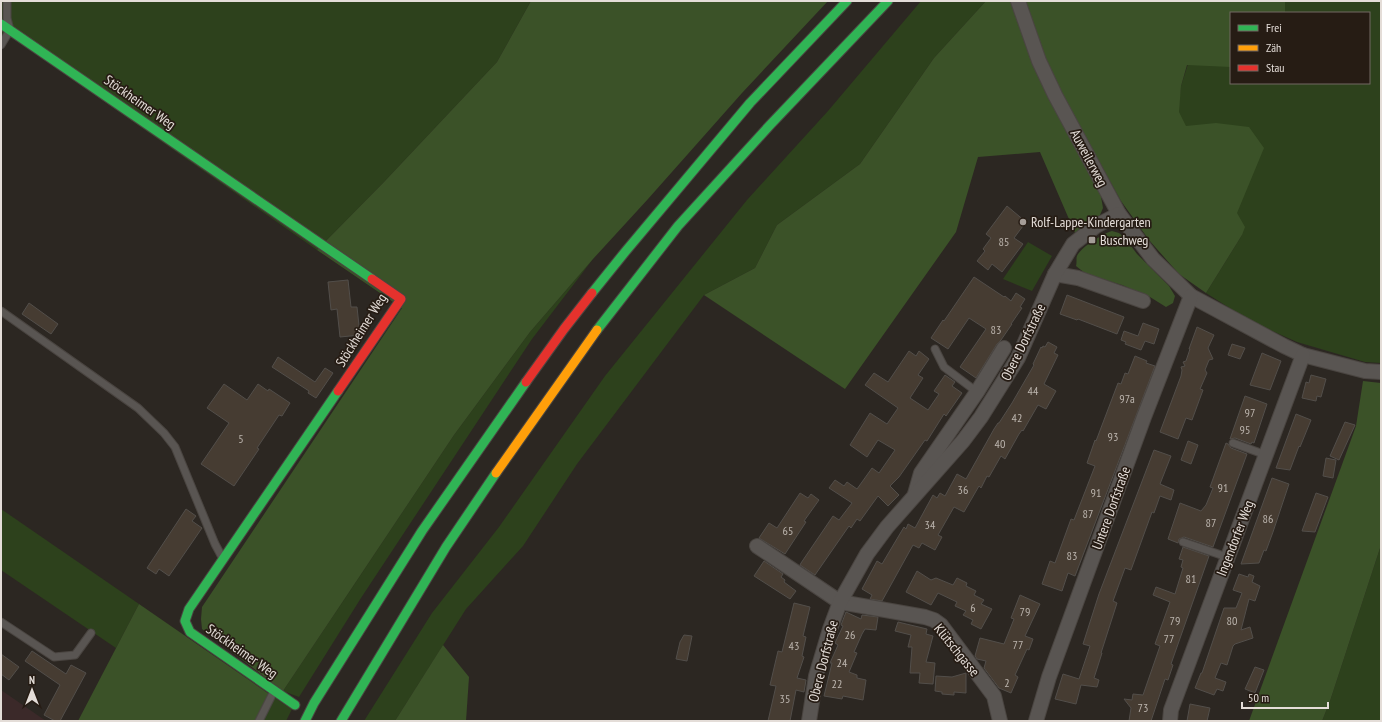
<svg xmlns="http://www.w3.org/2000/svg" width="1382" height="722" font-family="'PT Sans Narrow',sans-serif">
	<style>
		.commercial { fill: #3b2929 }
		.green { fill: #2d411c; fill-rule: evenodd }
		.forest { fill: #3b5228 }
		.building { fill: #463c32; stroke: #524e4a }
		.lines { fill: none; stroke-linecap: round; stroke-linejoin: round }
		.lane-casing { stroke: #4a4541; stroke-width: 9 }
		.street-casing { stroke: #4a4541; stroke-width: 16 }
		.fast-casing { stroke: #4a4541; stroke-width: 11 }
		.slow-casing { stroke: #4a4541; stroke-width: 11 }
		.jam-casing { stroke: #4a4541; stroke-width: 11 }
		.lane { stroke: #595552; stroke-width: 7 }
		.street { stroke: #595552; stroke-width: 14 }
		.fast { stroke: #30b455; stroke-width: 9 }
		.slow { stroke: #ff9f0a; stroke-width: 9 }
		.jam { stroke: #e5322d; stroke-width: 9 }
		.poi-dot { fill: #a49d98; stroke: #261c14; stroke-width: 1.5 }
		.labels { text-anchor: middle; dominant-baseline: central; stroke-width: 3.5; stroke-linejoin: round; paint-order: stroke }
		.number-label { font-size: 12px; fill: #bcb5ae }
		.street-label { font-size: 14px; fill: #e4ddd8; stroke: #261c14 }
		.poi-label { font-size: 14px; fill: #e4ddd8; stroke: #261c14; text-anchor: start }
	</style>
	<rect width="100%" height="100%" fill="#2c2722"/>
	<!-- commercial -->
	<path class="commercial" d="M1,690L46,721H1Z"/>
	<!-- green -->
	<g class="green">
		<path d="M1,1H531L497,62L384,182L317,250L6,33L1,40Z"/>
		<path d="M921,1H986L934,58L860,164L777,225L755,268L704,295L577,464L523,546L466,609L395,721H364L432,613L499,527L605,376L747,200L828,111Z"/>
		<path d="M1208,1H1381V363L1365,362L1297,342L1250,321L1206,293L1242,235L1178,112L1181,86ZM1231,13H1369V83H1231Z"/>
		<path d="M1028,242L1052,256L1032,291L1003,279Z"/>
		<path d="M593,259L532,339L361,598L299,697L283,691L454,435L530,332Z"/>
		<path d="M1,509L139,604L116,648L1,570Z"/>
		<path d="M1381,545V721H1322L1330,701Z"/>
		<path d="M275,698L292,709L286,721H257Z"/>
	</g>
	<!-- forest -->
	<g class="forest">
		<path d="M531,1H828L742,93L648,199L593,259L530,332L454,435L283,691L202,629L201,619L202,607L402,308L317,250L384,182L497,62Z"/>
		<path d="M986,1H1012L1039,77L1100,191L1103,208L1100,215L1075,233L1040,152L978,157L956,232L845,389L704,295L755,268L777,225L860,164L934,58Z"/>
		<path d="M1026,1H1285V13H1231V67L1187,65L1181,86L1179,112L1186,126L1216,123L1249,127L1264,148L1237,213L1245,227L1242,235L1206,293L1179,274L1149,240L1121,201L1050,73Z"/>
		<path d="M1112,231L1119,233L1125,238L1137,254L1169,286L1175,296L1173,303L1166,307L1150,297L1122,285L1086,274L1076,266C1077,263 1076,258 1077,256C1081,247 1104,233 1112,231Z"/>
		<path d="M1363,381L1381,383V545L1330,701L1322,721H1249L1356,426Z"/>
		<path d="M139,604L275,698L257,721H78Z"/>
		<path d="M443,645L469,677L466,721H395Z"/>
	</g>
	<!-- building -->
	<g class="building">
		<path d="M1007,206L1026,222L1014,238L1023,244L1002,272L992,264L988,270L977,261L985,251L983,249L991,238L986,234Z"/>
		<path d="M974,277L1004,297L1005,296L1011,301L1016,293L1025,299L1020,307L1022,308L1011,324H1012L1001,340L997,344L976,378L960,367L986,329L969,318L948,349L931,338L943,320L944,321Z"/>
		<path d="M348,280L351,307H357L360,335L340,337L337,309L331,310L328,282Z"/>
		<path d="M1067,295L1124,317L1117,334L1078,319L1077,320L1060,314Z"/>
		<path d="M29,303L58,324L51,334L22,314Z"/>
		<path d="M1143,323L1159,329L1154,344L1145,341L1141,350L1125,344L1126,342L1121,340L1124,331L1138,336Z"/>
		<path d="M1197,327L1214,335L1208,348L1213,359L1209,360L1205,370L1207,373L1200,389L1203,390L1192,420L1186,418L1178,439L1160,432L1181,376L1182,370L1181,367L1185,366L1183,362L1186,361L1190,349H1189Z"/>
		<path d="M1048,342L1057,347L1054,353L1058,355L1044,384L1056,391L1046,409L1038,405L1023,431L1022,430L1019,434L1005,459L1001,456L989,477L987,476L981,488L979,486L964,512L954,507L938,535L942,537L935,550L922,543L919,548L913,545L882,601L870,599L872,595L862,589L877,561L882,564L904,527L906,529L908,524L915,528L933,495L937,498L940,493L945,496L957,474L966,479L994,429L998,423H999L1012,403L1034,365L1033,364L1041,347L1042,348L1043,346L1045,347Z"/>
		<path d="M1232,344L1245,348L1240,359L1228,355Z"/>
		<path d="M909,351L916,356L919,351L929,359L918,375L923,378L910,398L928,410L939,394L934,391L945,375L955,382L952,386L962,393L946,416L944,414L927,441L925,440L899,477L890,486L899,495L888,506L878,496L860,521L857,519L851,528L849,526L815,575L800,565L801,563L833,516L839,520L852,503L829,488L835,480L844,486L847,482L857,489L872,468L879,473L895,450L878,440L867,457L850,445L870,413L887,424L898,408L865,385L874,373L888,382Z"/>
		<path d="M1262,353L1281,361L1270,390L1250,385Z"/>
		<path d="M1135,356L1147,361L1146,363L1155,366L1075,576L1068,573L1062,591L1042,584L1050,561L1055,563L1071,519L1074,520L1095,466L1087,463L1095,440L1096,441L1118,383L1121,384L1125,373L1128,374Z"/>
		<path d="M278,357L315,382L325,368L333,373L316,398L308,393L309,391L272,367Z"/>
		<path d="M1311,375L1326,379L1321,397L1317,396L1316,401L1302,398L1306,382L1309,383Z"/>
		<path d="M224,384L247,400L258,384L268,391L269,389L290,403L282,416L279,415L257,448L259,449L234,486L201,464L229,423L207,408Z"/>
		<path d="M1245,396L1267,404L1254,443L1252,442L1251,444L1235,438L1230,439Z"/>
		<path d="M1296,414L1311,420L1300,447L1299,446L1290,470L1276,468Z"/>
		<path d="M1345,422L1355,425L1339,460L1330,456Z"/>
		<path d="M1188,441L1198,445L1191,464L1181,460Z"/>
		<path d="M1226,443L1228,444L1231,448L1247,454L1213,547L1184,537L1179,539L1178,543L1168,539L1180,503L1201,511L1206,505L1213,488L1210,487Z"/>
		<path d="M1154,450L1171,456L1160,484L1174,490L1171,500L1160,496L1154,513L1152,512L1131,570L1125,568L1113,601L1117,603L1101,653H1102L1094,678L1099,680L1097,687L1081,685L1076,704L1055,699L1063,674L1079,679L1090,646L1083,644L1099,594Z"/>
		<path d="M1326,458L1336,460L1333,478L1323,476Z"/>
		<path d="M1272,478L1289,484L1273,532L1266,551L1264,550L1259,563L1241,564Z"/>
		<path d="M800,493L808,498L811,494L819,500L804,521L806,522L785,554L759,538L769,523L777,528Z"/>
		<path d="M1316,493L1328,497L1315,532L1302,531Z"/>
		<path d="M186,509L196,516L192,521L202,528L169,576L159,569L156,574L147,568Z"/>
		<path d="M1183,547L1209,556L1171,664L1173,665L1168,680L1165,679L1151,721H1129L1131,708L1124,699L1132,700L1133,694L1143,695L1160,646L1155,644L1170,602L1153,595L1156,587L1175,594L1183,568L1181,567L1183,560L1179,559Z"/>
		<path d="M764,561L783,574L781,577L785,580L784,582L796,591L790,599L754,576Z"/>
		<path d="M917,571L931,580L936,578L953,585L957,578L967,583L966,586L976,591L974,595L984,600L981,604L992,609L981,629L971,624L973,620L963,615L966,611L955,606L957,602L938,593L931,605L906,592Z"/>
		<path d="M1239,574L1248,577L1249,574L1254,576L1252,582L1260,586L1255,601L1249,599L1241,630L1250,627L1253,638L1235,644L1233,646L1227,665L1221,663L1215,678L1226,682L1223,691L1217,689L1214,695L1195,688L1201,673H1202L1224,608H1236L1242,593L1233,590Z"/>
		<path d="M1020,595L1040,604L1025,636L1033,639L1029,650L1027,649L1015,675L1018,677L1011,693L999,688L984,668L986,661L977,659L975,656L980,638L1004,644L1014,619L1011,618Z"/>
		<path d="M794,603L810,607L803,636L806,637L802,656L804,657L797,678L806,680L804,692L796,690L790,721H768L776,686L770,685L778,651L782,652Z"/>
		<path d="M846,612L861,619L862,615L878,617L876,630L865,629L862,634L854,652L857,653L849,672L857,675V678L866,680L863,700L843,696L842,699L824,696L832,663H830L838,645L835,643L843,626L841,625Z"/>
		<path d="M898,622L927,629L926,634L933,636L926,662L935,663L933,684L919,683L920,673H910L912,647H908L911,635L895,631Z"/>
		<path d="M684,635L692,636L687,661L676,659L680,642Z"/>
		<path d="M32,651L66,674L71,665L86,673L60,721H55L44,715L60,685L25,661Z"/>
		<path d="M1,654L19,667L9,680L1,674Z"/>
		<path d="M1255,667L1264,670L1255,693L1245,689Z"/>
		<path d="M966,673V693L954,692V695L942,694V692L935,691L936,676L952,677Z"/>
		<path d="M1190,704L1210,708L1207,721H1187Z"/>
	</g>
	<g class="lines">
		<defs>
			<g id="lane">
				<path d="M1,45L10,30L7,18V1"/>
				<path d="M1,311L138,408L164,433L175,447L215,544L222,557"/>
				<path d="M935,349L944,367L977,392"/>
				<path d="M1233,443L1266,455"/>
				<path d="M1183,542L1227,557"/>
				<path d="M1,622L54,657L75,655L91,633"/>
				<path d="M259,721L274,691"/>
			</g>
			<g id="street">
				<path d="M1018,1L1039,61L1055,95L1119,214L1153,259L1191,296L1284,346L1303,355L1365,371L1381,372"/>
				<path d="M1055,274L1078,278L1143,301"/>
				<path d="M915,494L921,473L977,392L1004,348"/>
				<path d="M757,546L840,602L925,617L934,620L941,625L994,696L1000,721"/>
				<path d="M809,721L816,676L830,629L840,602L867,554L887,527L963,441L981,417L1018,358L1055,274L1073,244L1096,226L1119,214"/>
				<path d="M1036,721L1049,677L1144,417L1191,296"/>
				<path d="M1170,721L1171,710L1303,355"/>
			</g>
			<g id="fast">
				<path d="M1,24L372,279"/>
				<path d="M592,293L625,252L750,103L847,1"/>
				<path d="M597,330L678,226L770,125L888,1"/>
				<path d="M295,705L190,632L185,621L189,609L338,391"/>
				<path d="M305,721L314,703L422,531L526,382"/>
				<path d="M341,721L446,547L496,473"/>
			</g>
			<path id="slow" d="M496,473L597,330"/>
			<g id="jam">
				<path d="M526,382L564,329L592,293"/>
				<path d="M338,391L401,299L372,279"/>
			</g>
		</defs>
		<!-- lane casing -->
		<use href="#lane" class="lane-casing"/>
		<!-- street casing -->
		<use href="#street" class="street-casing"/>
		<!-- fast casing -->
		<use href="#fast" class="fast-casing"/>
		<!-- slow casing -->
		<use href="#slow" class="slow-casing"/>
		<!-- jam casing -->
		<use href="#jam" class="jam-casing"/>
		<!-- lane -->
		<use href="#lane" class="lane"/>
		<!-- street -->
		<use href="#street" class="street"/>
		<!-- fast -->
		<use href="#fast" class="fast"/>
		<!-- slow -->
		<use href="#slow" class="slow"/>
		<!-- jam -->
		<use href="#jam" class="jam"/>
	</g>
	<!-- markers -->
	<g class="poi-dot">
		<circle cx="1023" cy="222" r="4"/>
		<rect x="1088" y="236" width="8" height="8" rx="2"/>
	</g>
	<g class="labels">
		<!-- number labels -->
		<g class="number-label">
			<text x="1004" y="241">85</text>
			<text x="996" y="329">83</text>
			<text x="1033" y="390">44</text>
			<text x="1127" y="398">97a</text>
			<text x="1250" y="412">97</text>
			<text x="1017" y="417">42</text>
			<text x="1245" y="429">95</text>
			<text x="1113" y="436">93</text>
			<text x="241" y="438">5</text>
			<text x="1000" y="443">40</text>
			<text x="1223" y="487">91</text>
			<text x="963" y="489">36</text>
			<text x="1096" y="492">91</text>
			<text x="1088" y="513">87</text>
			<text x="1268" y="518">86</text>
			<text x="1211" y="522">87</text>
			<text x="930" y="524">34</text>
			<text x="788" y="530">65</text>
			<text x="1072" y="555">83</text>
			<text x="1191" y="578">81</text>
			<text x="973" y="607">6</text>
			<text x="1025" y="611">79</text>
			<text x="1175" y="620">79</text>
			<text x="1232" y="620">80</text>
			<text x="850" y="634">26</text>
			<text x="1169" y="638">77</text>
			<text x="1018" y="644">77</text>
			<text x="794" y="645">43</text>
			<text x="842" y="662">24</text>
			<text x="1007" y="682">2</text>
			<text x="837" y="683">22</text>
			<text x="785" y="698">35</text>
			<text x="1143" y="707">73</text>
		</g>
		<!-- street labels -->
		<g class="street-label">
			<text transform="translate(140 102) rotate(35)">Stöckheimer Weg</text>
			<text transform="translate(1089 158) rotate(62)">Auweilerweg</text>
			<text transform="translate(361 330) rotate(-58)">Stöckheimer Weg</text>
			<text transform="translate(1023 342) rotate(-64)">Obere Dorfstraße</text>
			<text transform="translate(1111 508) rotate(-70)">Untere Dorfstraße</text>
			<text transform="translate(1235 538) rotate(-69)">Ingendorfer Weg</text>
			<text transform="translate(957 650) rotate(51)">Klütschgasse</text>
			<text transform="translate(242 651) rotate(35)">Stöckheimer Weg</text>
			<text transform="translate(823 661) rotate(-76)">Obere Dorfstraße</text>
		</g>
		<!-- poi labels -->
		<g class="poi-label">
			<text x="1031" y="222">Rolf-Lappe-Kindergarten</text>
			<text x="1100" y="240">Buschweg</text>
		</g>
	</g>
	<!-- border -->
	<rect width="1382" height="722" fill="none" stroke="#e4ddd8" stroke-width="4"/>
	<!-- legend -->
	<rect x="1230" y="12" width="140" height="72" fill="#261c14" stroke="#726962"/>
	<rect x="1238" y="25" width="20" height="6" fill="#30b455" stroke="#726962"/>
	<text x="1266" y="32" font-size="12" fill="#e4ddd8">Frei</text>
	<rect x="1238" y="45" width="20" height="6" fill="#ff9f0a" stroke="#726962"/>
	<text x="1266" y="52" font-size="12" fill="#e4ddd8">Zäh</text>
	<rect x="1238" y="65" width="20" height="6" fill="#e5322d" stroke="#726962"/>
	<text x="1266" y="72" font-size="12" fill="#e4ddd8">Stau</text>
	<!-- north arrow -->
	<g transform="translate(32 690)" stroke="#261c14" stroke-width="3" paint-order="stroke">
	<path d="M0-3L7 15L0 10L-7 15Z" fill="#e4ddd8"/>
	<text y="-6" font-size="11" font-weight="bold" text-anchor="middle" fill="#e4ddd8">N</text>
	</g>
	<!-- scale -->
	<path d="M1242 702v6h86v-6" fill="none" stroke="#e4ddd8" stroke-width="2"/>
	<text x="1248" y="702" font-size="12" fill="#e4ddd8" stroke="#261c14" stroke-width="3" paint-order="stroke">50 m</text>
</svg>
